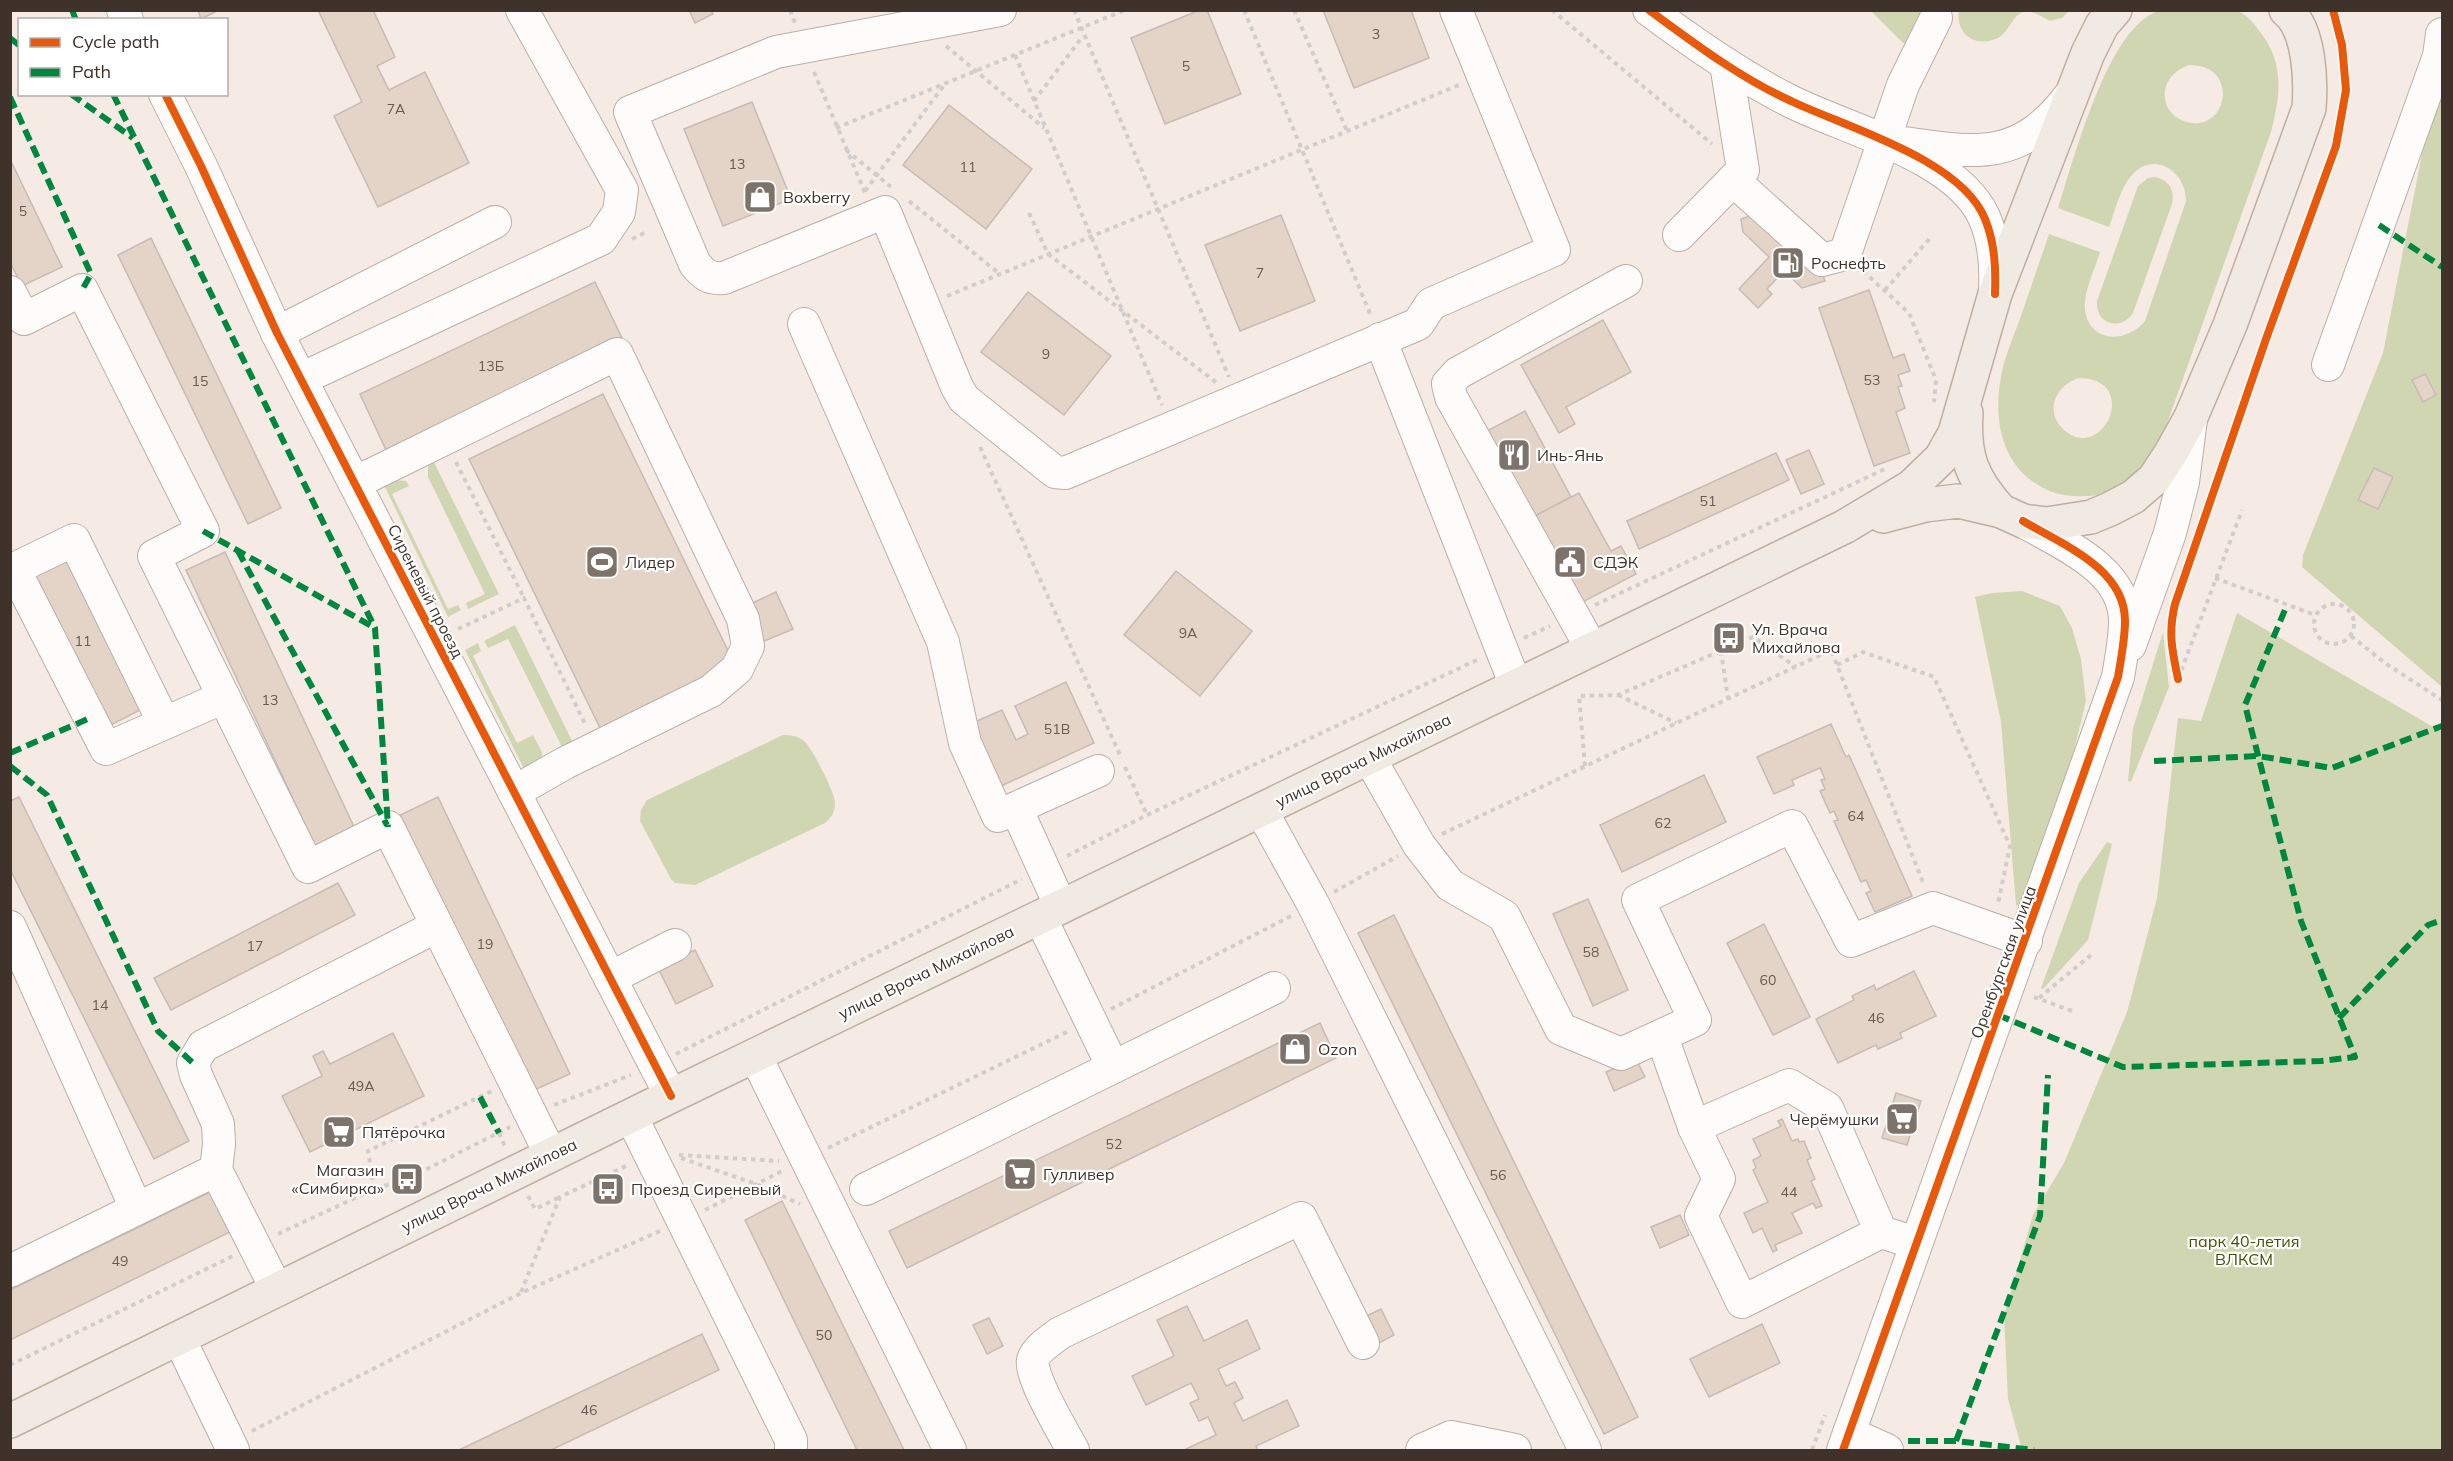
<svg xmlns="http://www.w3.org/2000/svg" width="2453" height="1461" font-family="Mulish,sans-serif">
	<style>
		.green { fill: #d1d6b2; fill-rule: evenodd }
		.building { fill: #e4d4c8; stroke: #c6bbb5; stroke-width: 1.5 }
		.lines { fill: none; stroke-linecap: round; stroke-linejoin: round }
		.minor-casing { stroke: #baafa8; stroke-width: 34 }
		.major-casing { stroke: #beafa0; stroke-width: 36 }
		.path { stroke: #d2cdcb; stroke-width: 4; stroke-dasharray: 4.5 4.5; stroke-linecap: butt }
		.minor { stroke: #fefcfb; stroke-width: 32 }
		.major { stroke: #f1eae2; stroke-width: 33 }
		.quiet { stroke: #00873e; stroke-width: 6; stroke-dasharray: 12 6; stroke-linecap: butt }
		.cycleway-casing { stroke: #fff; stroke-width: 11 }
		.cycleway { stroke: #e8590c; stroke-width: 8 }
		.labels { text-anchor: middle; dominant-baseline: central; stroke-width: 4.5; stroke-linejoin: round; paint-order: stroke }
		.number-label { font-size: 14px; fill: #685a52 }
		.poi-label { font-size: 16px; fill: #3e322a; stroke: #fff; text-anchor: start }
		.street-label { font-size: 16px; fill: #3e322a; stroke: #fff }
		.park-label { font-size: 16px; fill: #425204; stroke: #fff }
	</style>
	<rect width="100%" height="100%" fill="#f6ebe4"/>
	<!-- green -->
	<g class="green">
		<path d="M1959,10H2069V11L2062,18L2050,21C2042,17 2033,10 2024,12C2013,14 2009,32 1998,38C1976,48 1955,35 1959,10Z"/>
		<path d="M1871,11H1932L1909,46L1902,42Z"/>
		<path d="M2158,11C2179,11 2217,7 2236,11C2244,12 2252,21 2257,28C2285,61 2281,93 2271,132L2159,446C2136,479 2116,499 2073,496C2055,495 2042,489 2028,478C1999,454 1994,412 2001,377C2004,357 2014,336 2021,316C2030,289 2040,261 2049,234L2100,252C2095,269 2083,293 2085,310C2090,344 2127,343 2145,321L2186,201C2186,172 2155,150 2132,175C2120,188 2115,211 2109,227L2058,208C2074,160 2107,28 2158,11ZM2190,65C2240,65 2228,133 2187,122C2179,120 2172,115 2168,108C2158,88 2172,70 2190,65ZM2079,378C2143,379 2101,467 2062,428C2044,409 2058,384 2079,378Z"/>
		<path d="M2442,89V687L2302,567L2303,555L2383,353L2423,149Z"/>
		<path d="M2155,177C2169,180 2175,190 2172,204L2133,313C2120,332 2095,324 2097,301L2138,186L2148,178Z"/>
		<path d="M431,456L499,594L468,609L466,603L485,594L428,477V462Z"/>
		<path d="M396,480L406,481L409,486L392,494L448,609L458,605L461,610L448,617L384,485Z"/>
		<path d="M2022,591L2060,606L2072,628L2081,659L2086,701L2037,904L2029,909L2016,905L2001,722L1975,597L1992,593Z"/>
		<path d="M2237,613L2442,732V1450H2022L2008,1399L2004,1315L2033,1215L2064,1163L2127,1012L2157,898L2178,718L2201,721Z"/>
		<path d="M515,625L577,751H564L508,639L488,648L484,641Z"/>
		<path d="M2163,632L2169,687L2131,782L2128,781L2133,728Z"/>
		<path d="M478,643L481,651L473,656L517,743L533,735L542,752V758L526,773L465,650Z"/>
		<path d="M783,735C792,735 799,736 805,742C813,750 835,793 835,803C835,812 832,817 825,823L695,885L675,883L671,879L640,821L641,810L647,800Z"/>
		<path d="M2107,842L2112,844L2088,940L2043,989L2041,988L2079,883Z"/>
	</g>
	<!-- building -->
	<g class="building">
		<path d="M198,10H219L201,19Z"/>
		<path d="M318,10H373L395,57L377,66L389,90L425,72L469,163L378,207L334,116L362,102Z"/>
		<path d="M689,10H711L713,14L695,23Z"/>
		<path d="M1200,10H1207L1241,94L1165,124L1131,38Z"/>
		<path d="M1323,10H1411L1429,58L1354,88Z"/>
		<path d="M752,102L791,199L723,226L684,129Z"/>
		<path d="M949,105L1032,169L986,229L903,165Z"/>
		<path d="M10,159L62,267L22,286L10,262Z"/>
		<path d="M1758,213L1821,270L1825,281L1802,288L1784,271L1767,289L1772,294L1758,308L1739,289L1769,257L1743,232L1741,219Z"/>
		<path d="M1281,215L1315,301L1240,331L1205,245Z"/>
		<path d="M151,238L281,508L248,524L118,255Z"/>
		<path d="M595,282L622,338L386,450L360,394Z"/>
		<path d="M1869,290L1893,358L1904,354L1910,371L1898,375L1902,386L1898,387L1905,408L1896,412L1910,453L1874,466L1819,308Z"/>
		<path d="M1028,292L1111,356L1064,415L981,352Z"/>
		<path d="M1603,320L1631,372L1566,407L1575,424L1559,433L1521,365Z"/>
		<path d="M2425,374L2436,395L2423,402L2412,380Z"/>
		<path d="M603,394L735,665L601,730L469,459Z"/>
		<path d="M1525,411L1571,497L1531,518L1485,432Z"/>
		<path d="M1809,450L1824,484L1801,494L1786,460Z"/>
		<path d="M1776,453L1789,480L1639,549L1627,521Z"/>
		<path d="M2374,468L2393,477L2378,509L2358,500Z"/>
		<path d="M1579,493L1611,551L1621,546L1636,574L1577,605L1531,518Z"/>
		<path d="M225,552L355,829L316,848L186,570Z"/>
		<path d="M63,554L142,709L103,729L24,574Z"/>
		<path d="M1176,571L1252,631L1200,696L1124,635Z"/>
		<path d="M776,592L793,629L762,642L746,606Z"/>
		<path d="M1066,682L1094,743L999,787L970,724L1002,710L1016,740L1028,734L1015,706Z"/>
		<path d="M1831,724L1846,757L1849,755L1912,896L1875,912L1866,893L1871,891L1866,880L1861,882L1834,821L1838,820L1834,811L1830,813L1820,791L1825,789L1821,780L1825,779L1820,768L1792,780L1794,785L1774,794L1757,757Z"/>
		<path d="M1704,775L1726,822L1622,872L1600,825Z"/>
		<path d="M19,797L189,1141L154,1159L10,869V801Z"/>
		<path d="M438,797L570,1074L532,1091L400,815Z"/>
		<path d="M338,883L355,915L171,1010L154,978Z"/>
		<path d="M1588,899L1628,990L1593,1006L1553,914Z"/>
		<path d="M1394,915L1638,1417L1604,1434L1358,933Z"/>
		<path d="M1764,924L1810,1017L1773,1035L1727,943Z"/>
		<path d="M695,950L713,986L676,1004L658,968Z"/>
		<path d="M1914,971L1936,1016L1900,1033L1902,1038L1878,1049L1876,1045L1838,1063L1816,1019L1854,1000L1852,996L1874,985L1876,990Z"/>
		<path d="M1320,1023L1336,1058L907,1268L889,1231Z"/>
		<path d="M393,1033L424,1096L310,1152L282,1096L322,1076L313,1056L323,1051L330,1064Z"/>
		<path d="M1636,1059L1645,1077L1614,1091L1606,1072Z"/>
		<path d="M1896,1093L1921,1101L1907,1145L1882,1138Z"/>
		<path d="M1782,1119L1792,1141L1798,1139L1799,1142L1804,1141L1811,1158L1807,1160L1815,1179L1811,1181L1822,1206L1816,1208L1813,1203L1792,1213L1802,1233L1775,1245L1777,1250L1773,1252L1762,1228L1753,1233L1744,1213L1768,1202L1753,1170L1756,1168L1753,1160L1761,1156L1753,1139L1781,1126L1778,1121Z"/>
		<path d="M210,1192L230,1232L10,1340V1290Z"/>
		<path d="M782,1201L904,1450H857L745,1220Z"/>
		<path d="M1680,1215L1689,1235L1660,1248L1651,1227Z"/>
		<path d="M1187,1306L1204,1341L1247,1320L1260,1349L1218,1369L1226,1386L1235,1382L1243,1398L1234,1403L1243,1421L1287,1400L1299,1426L1256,1446L1258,1450H1184L1216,1435L1208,1417L1199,1421L1190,1403L1199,1399L1191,1383L1146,1405L1132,1376L1174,1356L1157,1320Z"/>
		<path d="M1381,1309L1394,1335L1377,1344L1364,1317Z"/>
		<path d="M989,1318L1003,1346L987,1354L973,1325Z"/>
		<path d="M1762,1324L1780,1363L1709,1397L1690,1359Z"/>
		<path d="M702,1334L719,1370L551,1450H459Z"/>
	</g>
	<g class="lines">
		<defs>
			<g id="minor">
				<path d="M123,10L127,20"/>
				<path d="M1000,10L776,52L630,112L695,264C704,275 709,279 724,278L885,212L957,387L964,399L1055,472L1065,473L1418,324L1431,304L1554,250L1456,10"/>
				<path d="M1649,10C1693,43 1739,75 1788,100C1844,129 1956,155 1984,217C1995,242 1996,267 1995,294"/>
				<path d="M165,94L201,166L277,333L671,1096"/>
				<path d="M1904,143C1979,154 2021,161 2071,94"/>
				<path d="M1733,180L1822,260L1845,254L1903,85L1936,18"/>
				<path d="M1679,235L1743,170L1726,64"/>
				<path d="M10,292L24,319L82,290L203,531L154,556L308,867L388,827L551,1155"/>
				<path d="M804,324L943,642L965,743L998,816L1016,808L1061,907"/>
				<path d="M277,333L495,222"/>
				<path d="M1380,339L1516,686"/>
				<path d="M2328,365L2439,56L2442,34"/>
				<path d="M301,379L601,239L619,212L622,190L522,10"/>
				<path d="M354,482L373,474L617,354L743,619L748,646L737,669L711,691L565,763L514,792"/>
				<path d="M2130,645L2170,533L2183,482L2191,419"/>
				<path d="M1592,649L1451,397L1448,384L1458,373L1626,281"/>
				<path d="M164,723L74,540L14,569L106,749L224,697"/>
				<path d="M1369,757L1419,845L1450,885L1504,916L1561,1029L1621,1054L1695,1020L1638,900L1792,826L1851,941L1933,908L2026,941"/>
				<path d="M1016,808L1098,771"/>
				<path d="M1261,810L1313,904L1585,1450"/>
				<path d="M1040,917L1113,1067"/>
				<path d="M10,927L136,1208"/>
				<path d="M610,978L675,945"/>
				<path d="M1662,1037L1694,1127L1719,1179L1701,1216L1742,1302L1881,1232"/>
				<path d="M755,1055L950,1450"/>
				<path d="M631,1116L791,1440V1450"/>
				<path d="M1694,1127L1789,1085L1827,1108L1881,1232L1900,1238"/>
				<path d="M866,1189L1274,988"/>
				<path d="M10,1271L216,1170"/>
				<path d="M277,1290L216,1170L219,1144L218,1124L196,1075L193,1063L203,1046L437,926"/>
				<path d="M179,1338L233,1450"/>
				<path d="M1849,1433L1887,1450"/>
				<path d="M1073,1450C1064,1434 1029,1375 1033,1360C1036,1349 1051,1340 1060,1333L1301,1218L1363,1343"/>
				<path d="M1422,1450L1451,1437L1515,1450"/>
				<path d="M1843,1450L2118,677C2121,659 2125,639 2125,621C2125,568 2061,544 2023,521"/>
			</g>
			<g id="major">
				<path d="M1966,413C1963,456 1972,479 2001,511"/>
				<path d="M1883,516L1925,505L1958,501L2001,511L2023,521L2047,524L2091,517L2110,509L2133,497L2154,479L2171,453L2191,417L2230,325L2309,108C2311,81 2310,29 2286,10"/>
				<path d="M10,1421L671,1096L1844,527L1911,487L1941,458L1955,433L1995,294L2088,53L2102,25L2115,10"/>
			</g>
		</defs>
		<!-- minor casing -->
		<use href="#minor" class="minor-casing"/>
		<!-- major casing -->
		<use href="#major" class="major-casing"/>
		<!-- path -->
		<g class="path">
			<path d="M790,10L795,23"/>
			<path d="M1074,10L1229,377"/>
			<path d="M1244,10L1371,316"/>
			<path d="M1294,10L1347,131"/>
			<path d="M1552,10L1712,144"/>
			<path d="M946,46L1044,128"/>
			<path d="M1015,55L1162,405"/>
			<path d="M814,72L866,195"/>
			<path d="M1034,101L1083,36"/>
			<path d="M836,128L1125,10"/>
			<path d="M846,150L891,187"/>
			<path d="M865,191L945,84"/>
			<path d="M909,201L1000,274"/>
			<path d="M1029,213L1048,254L1217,383"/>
			<path d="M632,239L648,231"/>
			<path d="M1863,271L1909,313L1936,380L1934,402"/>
			<path d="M1885,290L1932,236"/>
			<path d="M947,296L1459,85"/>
			<path d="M980,447L1120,755"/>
			<path d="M456,462L524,598"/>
			<path d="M2215,578L2315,615"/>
			<circle cx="2334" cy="624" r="20"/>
			<path d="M1595,605L1887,468"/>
			<path d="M458,629L524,598L586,726"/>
			<path d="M2351,636L2385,663L2442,700"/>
			<path d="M1524,638L1550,626"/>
			<path d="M1721,651L1728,699"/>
			<path d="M1837,665L1863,652L1934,677L2010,846L1998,904"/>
			<path d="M2178,679L2242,510"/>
			<path d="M1618,695L1676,723"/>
			<path d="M1585,766L1579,696L1618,695L1753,637L1796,667"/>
			<path d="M1125,767L1147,815"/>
			<path d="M1442,834L1831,650L1924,885"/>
			<path d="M1067,856L1147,815L1479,659"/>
			<path d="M1334,892L1398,856"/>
			<path d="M2034,997L2072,1011"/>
			<path d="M2039,998L2091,955"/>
			<path d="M1111,1009L1291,916"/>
			<path d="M676,1054L1022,879"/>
			<path d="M554,1105L631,1075"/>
			<path d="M499,1133L506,1149"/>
			<path d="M828,1148L1067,1032"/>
			<path d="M679,1155L779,1161"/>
			<path d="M681,1158L756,1184L800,1204"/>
			<path d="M374,1189L368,1151L492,1091"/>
			<path d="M528,1196L535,1209L560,1197"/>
			<path d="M705,1210L784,1170"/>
			<path d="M278,1234L374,1189L407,1179L510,1127"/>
			<path d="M521,1292L560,1197L628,1165"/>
			<path d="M10,1365L233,1256"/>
			<path d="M252,1431L521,1293L660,1231"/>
			<path d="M1812,1450L1825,1415"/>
		</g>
		<!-- minor -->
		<use href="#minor" class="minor"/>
		<!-- major -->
		<use href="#major" class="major"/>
		<!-- quiet -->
		<g class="quiet">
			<path d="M72,10L76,20"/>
			<path d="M10,38L20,46"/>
			<path d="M71,94L133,138"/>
			<path d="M113,94L375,628L388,827"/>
			<path d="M10,97L91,274L82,290"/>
			<path d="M2379,225L2442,267"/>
			<path d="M203,531L375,628"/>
			<path d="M238,551L387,825"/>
			<path d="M10,753L90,718"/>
			<path d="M2154,761L2258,756L2332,768L2442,726"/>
			<path d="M10,766L47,795L158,1031L193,1063"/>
			<path d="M1998,1015L2123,1067L2321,1061L2355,1057L2301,921L2245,705L2287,605"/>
			<path d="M2339,1018L2428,925L2442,920"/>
			<path d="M480,1097L499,1133"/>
			<path d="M1908,1441H1956L2034,1450"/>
			<path d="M1956,1441L2040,1216L2048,1075"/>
		</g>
		<defs>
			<g id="cycleway">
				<path d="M1649,10C1694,43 1740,78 1791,101C1845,127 1961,159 1985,219C1995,244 1996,268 1995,294"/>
				<path d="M165,94L201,166L277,333L671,1096"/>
				<path d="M2178,679C2172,650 2168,633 2175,604L2266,339L2336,146L2346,90L2342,45L2333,10"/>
				<path d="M1843,1450L2118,677C2121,659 2125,639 2125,621C2125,568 2061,544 2023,521"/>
			</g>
		</defs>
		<!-- cycleway casing -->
		<use href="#cycleway" class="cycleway-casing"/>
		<!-- cycleway -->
		<use href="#cycleway" class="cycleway"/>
	</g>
	<!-- icons -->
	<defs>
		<symbol id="shop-square" viewBox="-11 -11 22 22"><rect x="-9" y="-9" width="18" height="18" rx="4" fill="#7e736b" stroke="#fff"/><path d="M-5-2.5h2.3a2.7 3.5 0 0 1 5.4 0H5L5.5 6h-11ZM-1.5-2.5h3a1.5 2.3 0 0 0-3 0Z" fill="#fff"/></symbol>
		<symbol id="fuel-square" viewBox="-11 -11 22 22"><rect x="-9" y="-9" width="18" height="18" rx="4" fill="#7e736b" stroke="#fff"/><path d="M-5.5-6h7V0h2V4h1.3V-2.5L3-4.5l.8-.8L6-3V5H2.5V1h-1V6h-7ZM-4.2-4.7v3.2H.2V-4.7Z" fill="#fff"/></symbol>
		<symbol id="restaurant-square" viewBox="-11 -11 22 22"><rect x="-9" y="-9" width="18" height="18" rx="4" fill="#7e736b" stroke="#fff"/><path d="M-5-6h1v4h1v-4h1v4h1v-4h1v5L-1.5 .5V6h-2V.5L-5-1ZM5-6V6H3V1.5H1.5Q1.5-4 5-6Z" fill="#fff"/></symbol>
		<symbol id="stadium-square" viewBox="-11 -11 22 22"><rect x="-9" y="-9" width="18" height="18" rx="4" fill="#7e736b" stroke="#fff"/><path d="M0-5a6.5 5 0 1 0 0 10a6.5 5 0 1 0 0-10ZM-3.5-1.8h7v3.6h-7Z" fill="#fff"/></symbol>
		<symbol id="civic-square" viewBox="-11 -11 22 22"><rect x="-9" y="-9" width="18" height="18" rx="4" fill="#7e736b" stroke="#fff"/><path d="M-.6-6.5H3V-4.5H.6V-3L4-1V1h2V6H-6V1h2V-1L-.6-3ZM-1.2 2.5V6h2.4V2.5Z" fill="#fff"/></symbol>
		<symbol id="bus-square" viewBox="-11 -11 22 22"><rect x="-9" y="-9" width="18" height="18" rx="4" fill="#7e736b" stroke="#fff"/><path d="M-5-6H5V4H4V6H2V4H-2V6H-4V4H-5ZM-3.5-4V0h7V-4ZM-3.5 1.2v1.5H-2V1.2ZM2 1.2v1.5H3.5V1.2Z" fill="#fff"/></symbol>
		<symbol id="supermarket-square" viewBox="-11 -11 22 22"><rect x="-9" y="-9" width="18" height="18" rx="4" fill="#7e736b" stroke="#fff"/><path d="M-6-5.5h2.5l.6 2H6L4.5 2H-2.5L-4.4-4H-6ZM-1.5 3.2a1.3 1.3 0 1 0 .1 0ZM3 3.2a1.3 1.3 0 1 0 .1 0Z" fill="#fff"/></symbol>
	</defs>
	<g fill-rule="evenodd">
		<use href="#shop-square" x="741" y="178" width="38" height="38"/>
		<use href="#fuel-square" x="1769" y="244" width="38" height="38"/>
		<use href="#restaurant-square" x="1495" y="436" width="38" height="38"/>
		<use href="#stadium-square" x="583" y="543" width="38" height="38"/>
		<use href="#civic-square" x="1551" y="543" width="38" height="38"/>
		<use href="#bus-square" x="1710" y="619" width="38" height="38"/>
		<use href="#shop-square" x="1276" y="1030" width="38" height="38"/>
		<use href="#supermarket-square" x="1883" y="1100" width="38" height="38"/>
		<use href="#supermarket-square" x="320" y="1113" width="38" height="38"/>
		<use href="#supermarket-square" x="1001" y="1155" width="38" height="38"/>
		<use href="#bus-square" x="388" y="1160" width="38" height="38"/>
		<use href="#bus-square" x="589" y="1170" width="38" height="38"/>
	</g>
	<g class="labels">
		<!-- number labels -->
		<g class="number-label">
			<text x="1376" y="34">3</text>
			<text x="1186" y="66">5</text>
			<text x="396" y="109">7А</text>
			<text x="737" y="164">13</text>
			<text x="968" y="167">11</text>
			<text x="23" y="211">5</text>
			<text x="1260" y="273">7</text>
			<text x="1046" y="354">9</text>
			<text x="491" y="366">13Б</text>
			<text x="1872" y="380">53</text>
			<text x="200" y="381">15</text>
			<text x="1708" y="501">51</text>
			<text x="1188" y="633">9А</text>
			<text x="83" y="641">11</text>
			<text x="270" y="700">13</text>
			<text x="1057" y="729">51В</text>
			<text x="1856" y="816">64</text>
			<text x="1663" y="823">62</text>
			<text x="485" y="944">19</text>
			<text x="255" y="946">17</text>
			<text x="1591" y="952">58</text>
			<text x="1768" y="980">60</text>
			<text x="100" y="1005">14</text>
			<text x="1876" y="1018">46</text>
			<text x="361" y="1086">49А</text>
			<text x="1114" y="1144">52</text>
			<text x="1498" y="1175">56</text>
			<text x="1789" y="1192">44</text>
			<text x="120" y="1261">49</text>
			<text x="824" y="1335">50</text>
			<text x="589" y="1410">46</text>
		</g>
		<!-- poi labels -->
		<g class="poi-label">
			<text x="783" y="197">Boxberry</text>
			<text x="1811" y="263">Роснефть</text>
			<text x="1537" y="455">Инь-Янь</text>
			<text x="625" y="562">Лидер</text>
			<text x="1593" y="562">СДЭК</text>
			<text x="1752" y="629">Ул. Врача<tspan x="1752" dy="18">Михайлова</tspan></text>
			<text x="1318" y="1049">Ozon</text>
			<text x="1879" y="1119" text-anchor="end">Черёмушки</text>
			<text x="362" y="1132">Пятёрочка</text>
			<text x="384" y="1170" text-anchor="end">Магазин<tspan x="384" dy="18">«Симбирка»</tspan></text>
			<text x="1043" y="1174">Гулливер</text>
			<text x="631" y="1189">Проезд Сиреневый</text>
		</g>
		<!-- street labels -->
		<g class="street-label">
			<text transform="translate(426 591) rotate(63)">Сиреневый проезд</text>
			<text transform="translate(1363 760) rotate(-26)">улица Врача Михайлова</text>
			<text transform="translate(2003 962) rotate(-70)">Оренбургская улица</text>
			<text transform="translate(926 972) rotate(-26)">улица Врача Михайлова</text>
			<text transform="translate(489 1185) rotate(-26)">улица Врача Михайлова</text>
		</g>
		<!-- park labels -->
		<g class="park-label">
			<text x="2244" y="1241">парк 40-летия<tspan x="2244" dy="18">ВЛКСМ</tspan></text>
		</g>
	</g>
	<!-- border -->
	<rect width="2453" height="1461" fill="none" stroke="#3e322a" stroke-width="24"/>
	<!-- legend -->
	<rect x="18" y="18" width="210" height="78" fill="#ffffff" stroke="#b2adaa" stroke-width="1.5"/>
	<rect x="30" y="38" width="30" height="9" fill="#e8590c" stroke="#b2adaa" stroke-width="1.5"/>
	<text x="72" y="48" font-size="18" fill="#3e322a">Cycle path</text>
	<rect x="30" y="68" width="30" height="9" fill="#00873e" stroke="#b2adaa" stroke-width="1.5"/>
	<text x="72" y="78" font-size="18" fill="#3e322a">Path</text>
</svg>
